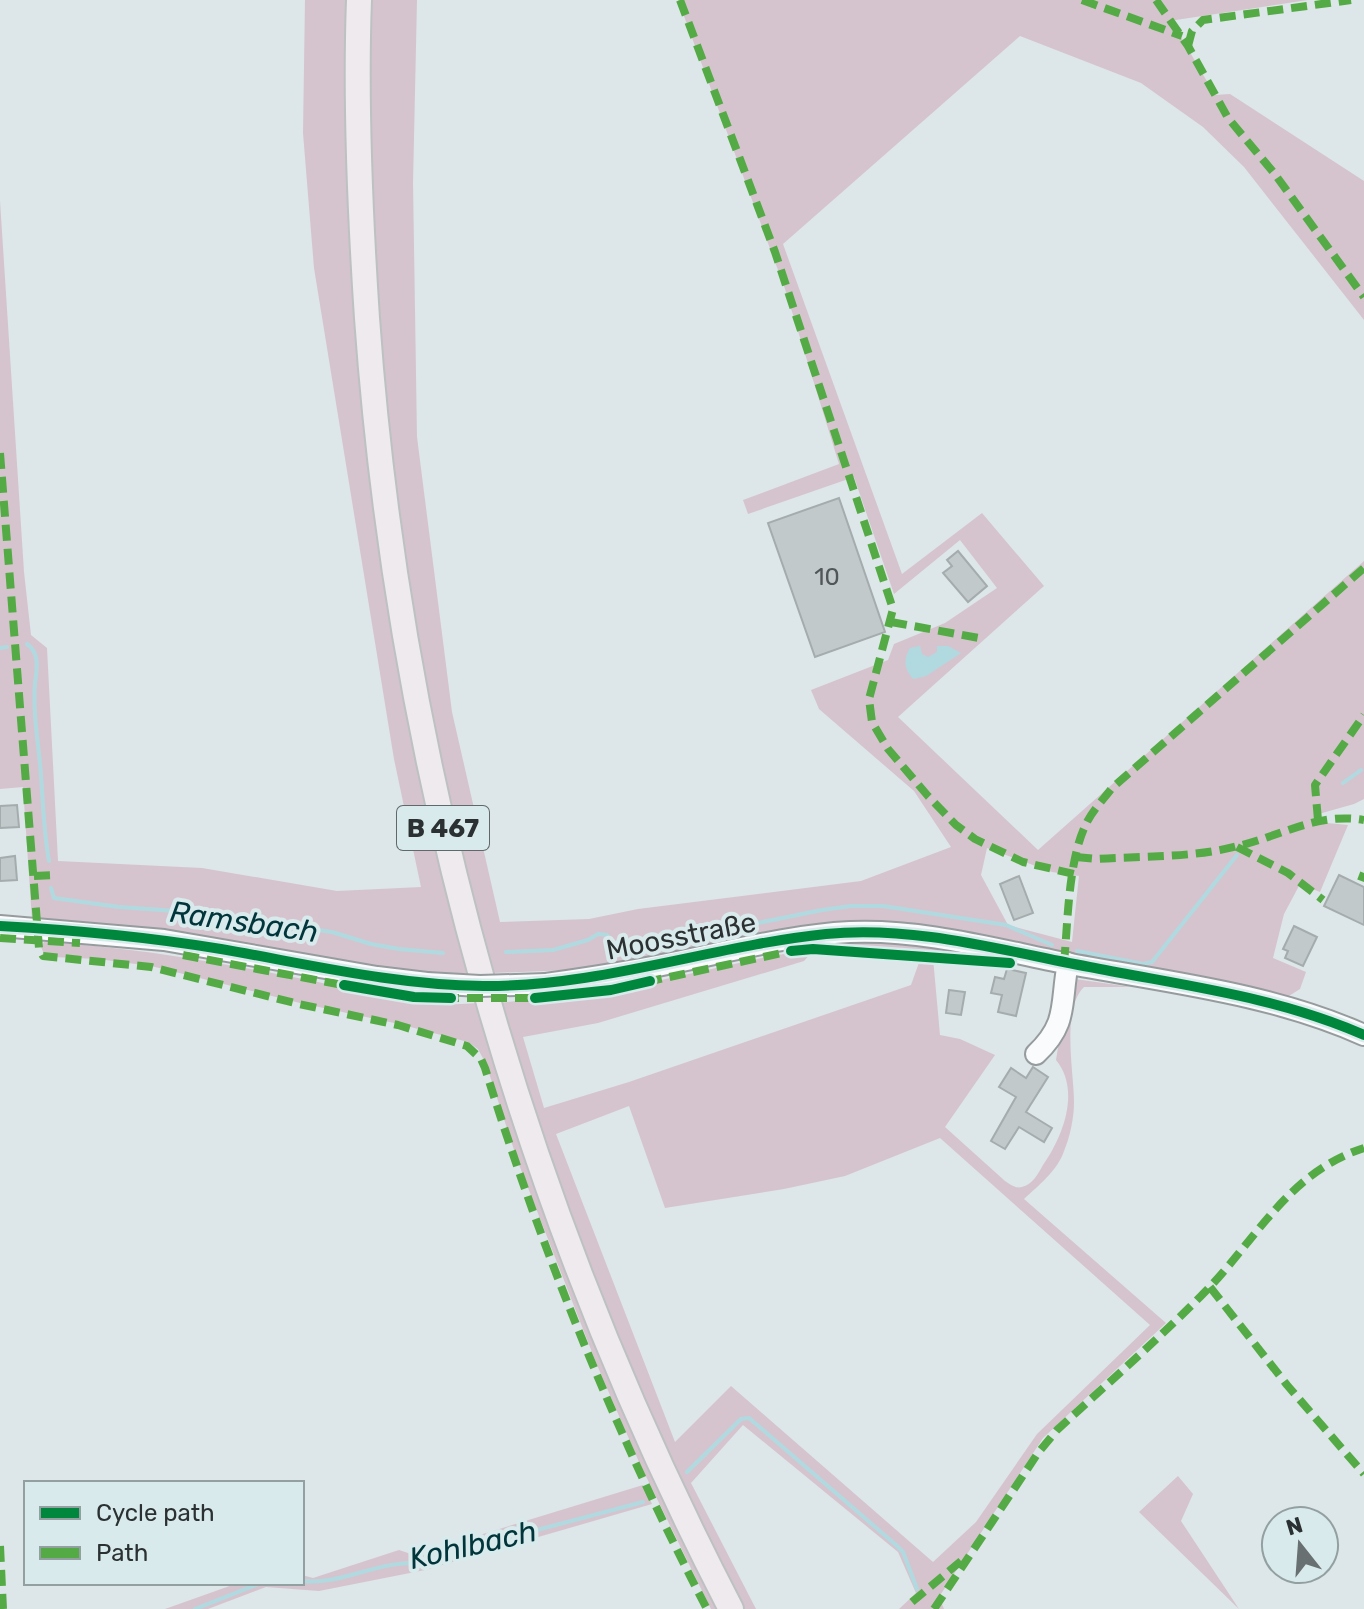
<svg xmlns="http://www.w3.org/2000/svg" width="1364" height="1609" font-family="Rubik,sans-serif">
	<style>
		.green { fill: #d5c4ce; fill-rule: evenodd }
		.water { fill: #b1dae0 }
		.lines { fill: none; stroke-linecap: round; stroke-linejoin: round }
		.stream { stroke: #b1dae0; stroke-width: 4 }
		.building { fill: #c2c9ca; stroke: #a5acad; stroke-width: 2 }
		.minor-casing { stroke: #969c9d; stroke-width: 24 }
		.major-casing { stroke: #bdc1c2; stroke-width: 28 }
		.minor { stroke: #fafbfc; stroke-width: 20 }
		.major { stroke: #eeeaed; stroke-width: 24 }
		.minor-bridge-casing { stroke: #969c9d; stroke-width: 24; stroke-linecap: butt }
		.minor-bridge { stroke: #fafbfc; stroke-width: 20 }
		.quiet { stroke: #54ab45; stroke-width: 8; stroke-dasharray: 16 8; stroke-linecap: butt }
		.cycleway-casing { stroke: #d9eaec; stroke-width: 15 }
		.cycleway { stroke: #00873e; stroke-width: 10 }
		.labels { text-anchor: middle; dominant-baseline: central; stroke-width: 8; stroke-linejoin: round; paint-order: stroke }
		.number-label { font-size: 24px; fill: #515758 }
		.shield { fill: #d9eaec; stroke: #5f686a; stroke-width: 2 }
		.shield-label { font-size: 26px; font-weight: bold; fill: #2b3132 }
		.street-label { font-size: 28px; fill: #2b3132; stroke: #d9eaec }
		.water-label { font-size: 30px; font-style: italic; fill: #00353b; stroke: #d9eaec }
	</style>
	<rect width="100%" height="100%" fill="#dde6e8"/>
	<!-- green -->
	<g class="green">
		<path d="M305,0H350L385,561L416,756L469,973H416L186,934L105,924L32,920L23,787L0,789V201L24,572L31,635L47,648L58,861L202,868L337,891L421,887L394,759L314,268L303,133Z"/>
		<path d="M368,0H417L413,183L417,437L452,712L500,922L589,919L638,909L861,881L951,847L914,791L819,709L811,690L888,660L894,644L945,623L997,588L960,540L894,594L854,477L748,514L743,500L839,464L785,289L678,0H1308L1169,21L1181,37L1215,95L1230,94L1364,181V320L1244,167L1203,127L1141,83L1020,36L783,244L902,574L982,513L1044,586L898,717L1038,850L1364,561V799L1354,804L1315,815L1317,822L1348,825L1320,892L1300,884L1284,914L1273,958L1306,972L1300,989L1284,999L907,926L596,969L492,973L425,698L402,562L368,211ZM987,848L1052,872L1079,876L1072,942L1008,925L981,875Z"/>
		<path d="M858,940L931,944L1015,961C941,953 863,943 788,948Z"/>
		<path d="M44,942C131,947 217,962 303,979C359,990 421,1009 478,1003L721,1609H711L639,1462L597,1365L518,1162L486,1064L478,1049L468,1042L399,1024L300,1003L151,966L98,959L53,957L44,954L41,947Z"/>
		<path d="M813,951L804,961L598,1023L523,1037L544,1108L629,1082L911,985L921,957L933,958L940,1035L960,1039L995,1055L945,1127L1005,1181C1010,1184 1015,1189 1022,1187C1032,1185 1038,1174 1043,1165C1063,1137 1081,1090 1056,1060L1068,987L1075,979L1131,987H1084C1061,1009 1074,1073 1074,1102C1074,1118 1070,1137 1064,1151C1058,1170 1038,1186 1024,1199L1166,1323L1043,1438L939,1597L944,1609H899L916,1593L898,1552L743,1425L691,1483L756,1609H743C702,1526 661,1442 625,1357C576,1241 537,1122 499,1003L611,991L776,955ZM629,1106L665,1208L784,1189L845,1176L940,1138L1150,1325L1037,1434L976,1522L933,1562L731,1386L675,1442L556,1134Z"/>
		<path d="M1178,1476L1193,1494L1181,1521L1239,1609L1139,1512Z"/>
		<path d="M643,1485L652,1504L425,1570L319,1591L266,1587L208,1609H165L238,1583H302V1575L313,1578L399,1550L414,1555Z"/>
	</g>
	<!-- water -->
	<path class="water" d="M920,646L922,654L928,657L937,652V646H948L961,653L926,676L913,679C904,668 903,661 910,648Z"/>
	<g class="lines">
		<!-- stream -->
		<g class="stream">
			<path d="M27,644C40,653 37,669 35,683C33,710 37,736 40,763C43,796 43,828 49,861"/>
			<path d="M0,648L7,647"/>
			<path d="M1343,783L1361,770"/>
			<path d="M51,888L54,898L119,907L191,912L332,932L371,944L399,949L443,953"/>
			<path d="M1077,951L1143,964L1152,962L1237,855"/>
			<path d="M506,952L553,950L588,940L598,934L607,935L618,948L629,949L822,910L851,906H883L1006,925L1052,945"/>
			<path d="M687,1472L741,1419L749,1418L896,1545L903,1552L917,1589"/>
			<path d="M302,1581C340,1585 374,1563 412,1563L643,1502"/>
			<path d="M195,1609L261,1583"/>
		</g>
	</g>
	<!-- building -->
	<g class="building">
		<path d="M839,498L885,632L815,657L768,523Z"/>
		<path d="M958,551L987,586L968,602L943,573L952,566L947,560Z"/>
		<path d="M17,805L19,827L0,828V806Z"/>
		<path d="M15,856L17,880L0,881V858Z"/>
		<path d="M1339,875L1364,887V925L1324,906Z"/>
		<path d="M1019,876L1033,913L1014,920L1000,884Z"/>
		<path d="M1294,926L1317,937L1303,966L1285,958L1288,951L1283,949Z"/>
		<path d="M1007,969L1026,973L1016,1016L998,1012L1002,995L991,993L995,977L1004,979Z"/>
		<path d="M949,990L965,992L961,1015L946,1013Z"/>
		<path d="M1033,1067L1048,1077L1026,1112L1052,1128L1044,1142L1019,1127L1005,1149L991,1141L1016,1097L999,1087L1011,1068L1026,1078Z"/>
	</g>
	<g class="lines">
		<defs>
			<g id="minor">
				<path d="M0,926L164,940L377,977L427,983"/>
				<path d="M546,984C588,978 630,972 672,963C731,951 790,935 850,932C923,929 994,949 1065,963C1166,982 1270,993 1364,1035"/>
				<path d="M1036,1054C1069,1023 1060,1003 1068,963"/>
			</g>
			<path id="major" d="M359,0C355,106 360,213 367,318C399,768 523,1209 731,1609"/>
		</defs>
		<!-- minor casing -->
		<use href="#minor" class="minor-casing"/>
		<!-- major casing -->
		<use href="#major" class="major-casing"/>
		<!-- minor -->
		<use href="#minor" class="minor"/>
		<!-- major -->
		<use href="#major" class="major"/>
		<defs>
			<path id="minor-bridge" d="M427,983L480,986L546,984"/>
		</defs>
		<!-- minor-bridge casing -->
		<use href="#minor-bridge" class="minor-bridge-casing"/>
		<!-- minor-bridge -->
		<use href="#minor-bridge" class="minor-bridge"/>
		<!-- quiet -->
		<g class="quiet">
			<path d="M680,0L775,252L893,609L869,699L872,722L888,749L928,796L956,825L975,839L1023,862L1074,874"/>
			<path d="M1082,0L1182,36"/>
			<path d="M1156,0L1188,46L1228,118L1274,173L1364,297"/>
			<path d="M1188,46L1192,31L1203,20L1351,0"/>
			<path d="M0,453L39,948L43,956L151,967L299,1004L398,1025L467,1046L481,1059L485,1068C543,1255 617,1436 707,1609"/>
			<path d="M891,622L979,638"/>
			<path d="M1318,820L1315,785L1364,715"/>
			<path d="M1237,847L1288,873L1323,900"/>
			<path d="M1076,857L1096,859C1142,856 1193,858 1238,846C1281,836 1318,812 1364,820"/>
			<path d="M34,876L56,875"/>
			<path d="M1361,881L1364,873"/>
			<path d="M0,938L80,943"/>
			<path d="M183,955L348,986"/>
			<path d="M1064,963C1068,922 1068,861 1086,824C1092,811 1103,800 1112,788L1364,568"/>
			<path d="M646,982L787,952"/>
			<path d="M443,998H539"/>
			<path d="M1210,1287L1287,1385L1364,1474"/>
			<path d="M0,1546L3,1609"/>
			<path d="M912,1602L961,1561"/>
			<path d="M934,1609L1038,1453L1057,1430C1105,1386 1154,1343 1200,1297C1255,1243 1286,1173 1364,1148"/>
		</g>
		<defs>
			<g id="cycleway">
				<path d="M0,926C74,930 148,937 221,949C308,964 394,985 483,986C600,987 711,946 826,934C917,925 1007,952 1095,968C1186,986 1278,997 1364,1035"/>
				<path d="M791,951L813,949L1010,963"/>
				<path d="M344,985L414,997L451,998"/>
				<path d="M535,998L611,990L650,981"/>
			</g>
		</defs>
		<!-- cycleway casing -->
		<use href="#cycleway" class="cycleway-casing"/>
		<!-- cycleway -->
		<use href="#cycleway" class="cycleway"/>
	</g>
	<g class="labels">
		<!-- number labels -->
		<g class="number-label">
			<text x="827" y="577">10</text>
		</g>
		<!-- shield labels -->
		<rect class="shield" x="397" y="806" width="92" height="44" rx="6"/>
		<g class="shield-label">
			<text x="443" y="828">B 467</text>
		</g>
		<!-- street labels -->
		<g class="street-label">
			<text transform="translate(681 936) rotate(-11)">Moosstraße</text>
		</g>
		<!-- water labels -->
		<g class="water-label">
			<text transform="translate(244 922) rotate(8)">Ramsbach</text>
			<text transform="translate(473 1545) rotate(-13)">Kohlbach</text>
		</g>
	</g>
	<!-- legend -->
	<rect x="24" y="1481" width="280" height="104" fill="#d9eaec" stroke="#93a0a2" stroke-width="2"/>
	<rect x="40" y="1507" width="40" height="12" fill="#00873e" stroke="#93a0a2" stroke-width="2"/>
	<text x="96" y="1521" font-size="24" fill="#2b3132">Cycle path</text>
	<rect x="40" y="1547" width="40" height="12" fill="#54ab45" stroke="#93a0a2" stroke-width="2"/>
	<text x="96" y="1561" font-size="24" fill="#2b3132">Path</text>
	<!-- north arrow -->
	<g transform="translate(1300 1545) rotate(343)"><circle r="38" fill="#d9eaec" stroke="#93a0a2" stroke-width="2"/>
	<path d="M0-6L14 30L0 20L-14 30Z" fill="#697072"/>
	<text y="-12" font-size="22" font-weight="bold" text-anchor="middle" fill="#2b3132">N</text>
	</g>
</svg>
